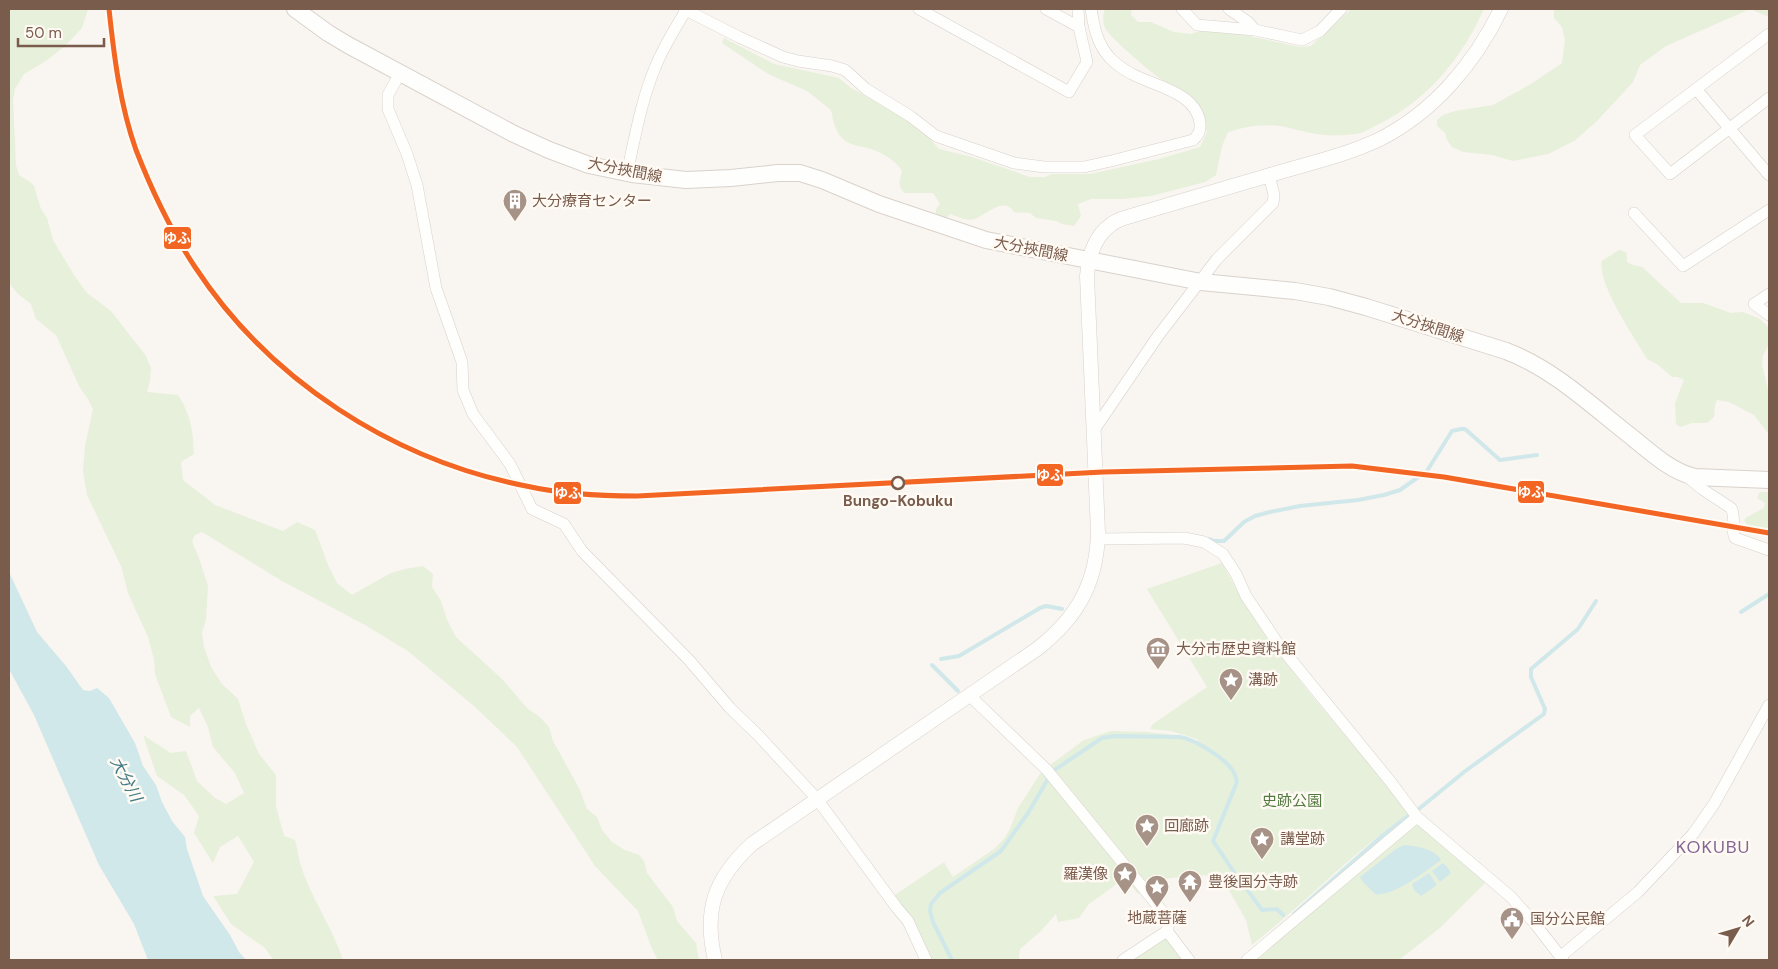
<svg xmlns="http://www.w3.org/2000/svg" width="1778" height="969" font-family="'DM Sans','Noto Sans JP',sans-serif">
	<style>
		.green { fill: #e7f0db }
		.water { fill: #d0e8ea }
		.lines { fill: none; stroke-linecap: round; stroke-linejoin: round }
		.stream { stroke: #d0e8ea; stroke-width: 4 }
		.minor-casing { stroke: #d7d1cb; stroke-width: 12 }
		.tertiary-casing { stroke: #d7d1cb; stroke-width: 15 }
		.secondary-casing { stroke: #d9d2cb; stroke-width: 18 }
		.minor { stroke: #fefefd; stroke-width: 11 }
		.tertiary { stroke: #fefefd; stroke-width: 14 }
		.secondary { stroke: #fefefd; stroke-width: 16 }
		.rail-1-casing { stroke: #fffaf3; stroke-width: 9 }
		.rail-1 { stroke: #f26522; stroke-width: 5 }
		.stop-dot { fill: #fffaf3; stroke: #7a5c4d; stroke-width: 2.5 }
		.labels { text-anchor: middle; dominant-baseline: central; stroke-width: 5; stroke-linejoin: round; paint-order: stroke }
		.street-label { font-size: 15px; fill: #7a5c4d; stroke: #fffaf3 }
		.poi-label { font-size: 15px; fill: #7a5c4d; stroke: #fffaf3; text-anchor: start }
		.stop-label { font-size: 15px; font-weight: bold; fill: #7a5c4d; stroke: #fffaf3 }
		.park-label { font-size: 15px; fill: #537a41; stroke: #fffaf3 }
		.water-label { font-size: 16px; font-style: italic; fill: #437c86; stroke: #fffaf3 }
		.quarter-label { font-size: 18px; letter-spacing: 1px; fill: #846695; stroke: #fffaf3 }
		.line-badge { stroke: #fffaf3; stroke-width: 2 }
		.badge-label { font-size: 14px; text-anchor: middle; font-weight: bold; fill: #fff }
	</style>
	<rect width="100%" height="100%" fill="#f9f5f0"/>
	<!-- green -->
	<g class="green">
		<path d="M9,9H88L82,28L65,46L46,61L24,74L15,89L13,100L16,165L19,175L30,182L34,186L41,209L47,218L53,240L74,275L87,293L111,311L146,356L151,368L150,381L147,392L178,395C191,415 193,431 194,454L181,462L183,480L215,505L283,531L297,522L315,530L328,565L337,583L352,595L391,573L405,569L423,566L433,574L432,587L441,601L447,620L456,637L502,679L528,709L540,717L549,727L553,741L579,788L587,809L597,817L602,830L612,842L625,850L639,855L644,861L647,873L673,907L677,921L696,943L699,960H658L652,949L638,911L595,866L517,747L474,706L408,651L365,625L282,581L202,532L195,535L192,541L200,561L208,586L206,619L202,633L204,647L211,667L222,684L238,699L246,724L259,754L276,775V806L284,836L295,840C297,847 298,855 300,863C310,897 332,926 343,960H273L265,948L231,924L213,896L237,894L254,862L238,836L220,847L213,863L194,833L199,816L184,795L157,776L143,735L171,753L186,751L197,781L215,798L226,804L244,793L235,773L213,747L208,727L199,708L190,716V727L171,717L155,674L154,659L148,637L128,593L121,566L87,495L83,471L85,446L93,409L88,399L80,388L56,335L36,319L31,304L18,294L9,283Z"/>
		<path d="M1105,9H1132L1131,15L1138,22H1151L1174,32L1191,34L1204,30L1231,32L1300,47L1311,46L1351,9H1484C1462,58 1427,101 1377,125C1371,128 1363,133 1356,134C1347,135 1335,136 1326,135C1311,134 1299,130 1285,127C1264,123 1248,126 1228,132L1222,146L1216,175L1205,182L1151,196L1123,199H1091L1078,204L1081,216L1074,226L1062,224L1056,221L1036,218L1030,213L1014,212C1002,194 984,219 970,220C965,220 956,216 950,214L945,219L936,215V209L940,204L933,193H904C897,185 900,181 902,171C896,161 883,153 871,149C862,146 850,146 842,138C835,131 833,119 831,110L807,91L768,74L722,43L724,38L774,64L839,78L851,88L892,110L922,130L939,149L972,157L1030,177H1045L1052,174H1090L1159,159L1200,147L1207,132C1204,123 1202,107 1195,100C1184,89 1177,90 1165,82C1154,75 1110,38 1105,28C1102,21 1103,15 1105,9Z"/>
		<path d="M1554,9H1769V17L1750,9L1666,46L1640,65L1633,82L1597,121L1574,141L1548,154L1513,161L1492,155L1463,152L1452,147L1447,140L1445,133L1437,126V120L1443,115L1455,111L1493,105L1531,84L1562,63L1565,40L1562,27L1554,18Z"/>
		<path d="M1619,250L1626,252L1627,255V262L1633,265L1642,267L1681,303H1703L1731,313L1743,312L1760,319L1768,327L1769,340L1768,346L1763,355L1762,365L1769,394V434L1754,415L1729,402L1717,400L1715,405L1714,417L1707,423H1692L1680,427L1676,424L1675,403L1684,380L1678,377H1672L1657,364L1647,359C1635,338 1597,284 1602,261Z"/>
		<path d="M1760,492H1769V529L1748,526L1744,520L1747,517L1764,508L1765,503L1757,498Z"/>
		<path d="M1222,563C1234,585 1245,606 1259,626C1304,692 1361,750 1408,814C1352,853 1305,903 1252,945L1246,920L1223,880L1204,875L1169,878L1138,894L1125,878L1089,904L1079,918L1058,922L1056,914L1040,932L1020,949L1019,958L1021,960H928L892,897L944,862L953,877L994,849L1004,839L1010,829L1018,808L1042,771L1084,740L1111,731L1147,732L1174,735L1199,742L1197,739L1171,731L1150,729L1153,724L1207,687L1147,589Z"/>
		<path d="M1416,821L1486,882L1441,927L1399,960H1253Z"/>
		<path d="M1167,937L1184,960H1130Z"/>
	</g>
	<!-- water -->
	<g class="water">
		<path d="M9,572L37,632L66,666L83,690L90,691L97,688L109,698L135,743L143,766L156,785L162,802L172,821L185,837L187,849L203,896L230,935L239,952L246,960H148L134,924L99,865L34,715L9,669Z"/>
		<path d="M1404,845C1417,846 1435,849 1441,860C1427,870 1392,898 1375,894L1362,881L1360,877L1396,849Z"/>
		<path d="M1443,863L1448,868L1451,873L1440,882L1432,871Z"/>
		<path d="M1429,873L1437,885L1421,896L1414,890L1412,884Z"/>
	</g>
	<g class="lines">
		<!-- stream -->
		<g class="stream">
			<path d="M1209,539L1214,541H1224L1244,522L1255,516L1270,512L1300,506L1358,500L1384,495L1400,490L1427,471L1452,431L1461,429H1465L1500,460L1537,455"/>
			<path d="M1741,612L1769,594"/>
			<path d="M941,659L959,656L1040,608L1046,606L1062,609"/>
			<path d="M932,665L958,691"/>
			<path d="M1053,771L1102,738L1116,736L1180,737C1194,739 1225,758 1233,771C1235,774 1236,779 1237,782L1213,841L1234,872"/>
			<path d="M1420,808L1464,772L1544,714L1545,709L1531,677V669L1578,629L1596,601"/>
			<path d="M1241,881L1262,910L1277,909L1283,915"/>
			<path d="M1294,914L1383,835L1408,816"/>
			<path d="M952,960L933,922L930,911L931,904L940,893L1001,851L1028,813L1048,779L1046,776"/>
		</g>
		<defs>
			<g id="minor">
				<path d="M684,9L739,37L783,57L798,61L832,66L845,70L866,89L910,116L936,136L1014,163L1044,167H1084L1111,161L1193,140C1199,135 1201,130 1200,123C1196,92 1154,86 1132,74C1124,70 1116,64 1110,58C1097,44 1094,27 1091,9"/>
				<path d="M919,9L1069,92L1087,62L1079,27L1078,9"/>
				<path d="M1046,9L1079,27"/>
				<path d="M1182,9L1197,25L1255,30"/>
				<path d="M1229,9L1248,22L1255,30L1302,40L1320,31L1341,9"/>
				<path d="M1769,34L1635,135L1670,174L1769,98"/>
				<path d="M400,73L388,95V109L407,154L417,185L436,288L462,362L463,390L473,414L510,464L532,509L564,524L582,551L689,660L730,708L758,735L817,799L897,908L908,921L926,960"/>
				<path d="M1696,89L1769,175"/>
				<path d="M627,173C635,138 641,101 655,68C663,47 675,29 686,10"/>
				<path d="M1634,213L1683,266L1769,210"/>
				<path d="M1769,294L1754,304L1769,315"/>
				<path d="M1094,430L1158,336L1217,259L1273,203L1274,195L1269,175"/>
				<path d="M1690,476V479L1702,489L1731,508C1737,518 1730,529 1735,538L1769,550"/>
				<path d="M1098,539L1184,538L1204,542L1223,554L1236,574L1246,596L1279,645L1390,781L1417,817L1511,897L1536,925L1563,960"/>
				<path d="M969,695L1047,770L1166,916L1169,924L1167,931L1189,960"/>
				<path d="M1560,957L1638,892L1693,834L1714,804L1769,705"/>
				<path d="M1123,960L1167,931"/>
				<path d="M1247,960L1417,817"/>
			</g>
			<path id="tertiary" d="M715,960C703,910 715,878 752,844L1037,649C1077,618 1097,583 1098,532L1087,276C1089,252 1097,229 1121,219C1170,204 1220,190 1270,175C1306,164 1344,156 1378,140C1433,113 1475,63 1501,9"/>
			<path id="secondary" d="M295,9L328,33L348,45L514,134L549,150L589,165L632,174L686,180L731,178L778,173H800L822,180L879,204L986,240L1201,282L1295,291L1329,297L1366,307L1506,351C1554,369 1593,407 1633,438C1651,453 1672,472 1695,477L1769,480"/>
		</defs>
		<!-- minor casing -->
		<use href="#minor" class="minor-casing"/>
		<!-- tertiary casing -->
		<use href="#tertiary" class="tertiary-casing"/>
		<!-- secondary casing -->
		<use href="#secondary" class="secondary-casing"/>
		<!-- minor -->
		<use href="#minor" class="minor"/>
		<!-- tertiary -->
		<use href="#tertiary" class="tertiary"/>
		<!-- secondary -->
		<use href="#secondary" class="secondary"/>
		<defs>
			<path id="rail-1" d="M109,9C114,56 120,105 136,150C152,191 171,231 195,267C270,381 393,460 526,486C562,494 600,496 637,496L1103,472L1352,466L1444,477L1769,533"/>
		</defs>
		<!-- rail-1 casing -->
		<use href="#rail-1" class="rail-1-casing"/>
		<!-- rail-1 -->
		<use href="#rail-1" class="rail-1"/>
	</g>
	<!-- icons -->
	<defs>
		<symbol id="building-pin" viewBox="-11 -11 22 30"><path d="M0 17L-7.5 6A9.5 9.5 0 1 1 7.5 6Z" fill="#a69286" stroke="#fffaf3"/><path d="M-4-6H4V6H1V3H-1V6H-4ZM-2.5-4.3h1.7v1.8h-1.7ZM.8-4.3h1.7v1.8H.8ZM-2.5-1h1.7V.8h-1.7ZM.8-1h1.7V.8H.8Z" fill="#fff"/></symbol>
		<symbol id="museum-pin" viewBox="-11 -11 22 30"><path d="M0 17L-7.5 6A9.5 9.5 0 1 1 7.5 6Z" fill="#a69286" stroke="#fffaf3"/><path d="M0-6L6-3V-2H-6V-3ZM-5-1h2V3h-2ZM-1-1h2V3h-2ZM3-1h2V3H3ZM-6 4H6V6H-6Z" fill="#fff"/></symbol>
		<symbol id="sight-pin" viewBox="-11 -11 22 30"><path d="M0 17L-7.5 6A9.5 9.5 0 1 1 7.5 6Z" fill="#a69286" stroke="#fffaf3"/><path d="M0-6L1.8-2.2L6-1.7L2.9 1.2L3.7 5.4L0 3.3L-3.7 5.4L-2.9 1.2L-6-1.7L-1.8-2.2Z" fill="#fff"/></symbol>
		<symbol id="temple-pin" viewBox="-11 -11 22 30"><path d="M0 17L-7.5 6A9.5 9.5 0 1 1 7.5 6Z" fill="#a69286" stroke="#fffaf3"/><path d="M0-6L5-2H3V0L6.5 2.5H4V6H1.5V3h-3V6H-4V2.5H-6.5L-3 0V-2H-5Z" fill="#fff"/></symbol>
		<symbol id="civic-pin" viewBox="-11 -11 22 30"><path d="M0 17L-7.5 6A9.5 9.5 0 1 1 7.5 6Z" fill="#a69286" stroke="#fffaf3"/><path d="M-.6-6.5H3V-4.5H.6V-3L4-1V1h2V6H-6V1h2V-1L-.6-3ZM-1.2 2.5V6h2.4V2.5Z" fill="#fff"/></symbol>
	</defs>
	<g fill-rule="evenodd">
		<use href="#building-pin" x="501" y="187" width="28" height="38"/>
		<use href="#museum-pin" x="1144" y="635" width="28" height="38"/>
		<use href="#sight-pin" x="1217" y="666" width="28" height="38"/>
		<use href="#sight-pin" x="1133" y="812" width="28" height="38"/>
		<use href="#sight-pin" x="1248" y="825" width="28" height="38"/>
		<use href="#sight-pin" x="1111" y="860" width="28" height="38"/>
		<use href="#temple-pin" x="1176" y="868" width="28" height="38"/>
		<use href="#sight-pin" x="1143" y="873" width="28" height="38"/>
		<use href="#civic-pin" x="1498" y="905" width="28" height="38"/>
	</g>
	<!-- markers -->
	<circle class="stop-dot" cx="898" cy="483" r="6"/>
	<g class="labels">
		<!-- street labels -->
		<g class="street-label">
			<text transform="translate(625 170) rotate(11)">大分挾間線</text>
			<text transform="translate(1031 249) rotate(11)">大分挾間線</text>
			<text transform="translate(1428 326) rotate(18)">大分挾間線</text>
		</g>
		<!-- poi labels -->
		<g class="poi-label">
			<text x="532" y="201">大分療育センター</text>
			<text x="1176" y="649">大分市歴史資料館</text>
			<text x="1248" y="680">溝跡</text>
			<text x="1164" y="826">回廊跡</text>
			<text x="1280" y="839">講堂跡</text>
			<text x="1108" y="874" text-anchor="end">羅漢像</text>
			<text x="1208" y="882">豊後国分寺跡</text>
			<text x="1157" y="918" text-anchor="middle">地蔵菩薩</text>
			<text x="1530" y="919">国分公民館</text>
		</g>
		<!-- stop labels -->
		<g class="stop-label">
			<text x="898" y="501">Bungo-Kobuku</text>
		</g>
		<!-- park labels -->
		<g class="park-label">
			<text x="1292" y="801">史跡公園</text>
		</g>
		<!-- water labels -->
		<g class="water-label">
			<text transform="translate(126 779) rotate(62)">大分川</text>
		</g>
		<!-- quarter labels -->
		<g class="quarter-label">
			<text x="1713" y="847">KOKUBU</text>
		</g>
	</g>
	<g class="line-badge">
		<rect x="163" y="226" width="29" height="24" rx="5" fill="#f26522"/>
		<rect x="1036" y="463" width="28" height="24" rx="5" fill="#f26522"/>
		<rect x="1517" y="480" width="28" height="24" rx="5" fill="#f26522"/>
		<rect x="553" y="481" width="29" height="24" rx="5" fill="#f26522"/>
	</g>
	<g class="badge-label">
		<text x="177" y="243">ゆふ</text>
		<text x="1050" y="480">ゆふ</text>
		<text x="1531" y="497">ゆふ</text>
		<text x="568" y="498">ゆふ</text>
	</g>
	<!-- border -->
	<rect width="1778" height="969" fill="none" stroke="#7a5c4d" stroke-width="20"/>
	<!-- north arrow -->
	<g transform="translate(1738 929) rotate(52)" stroke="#fffaf3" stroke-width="4" paint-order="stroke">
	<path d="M0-4L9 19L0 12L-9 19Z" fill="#7a5c4d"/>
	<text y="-8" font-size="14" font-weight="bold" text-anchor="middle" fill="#7a5c4d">N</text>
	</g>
	<!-- scale -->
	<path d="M18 38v8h86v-8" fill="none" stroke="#7a5c4d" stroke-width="2.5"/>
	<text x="25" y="38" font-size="15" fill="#7a5c4d" stroke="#fffaf3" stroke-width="4" paint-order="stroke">50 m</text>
</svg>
